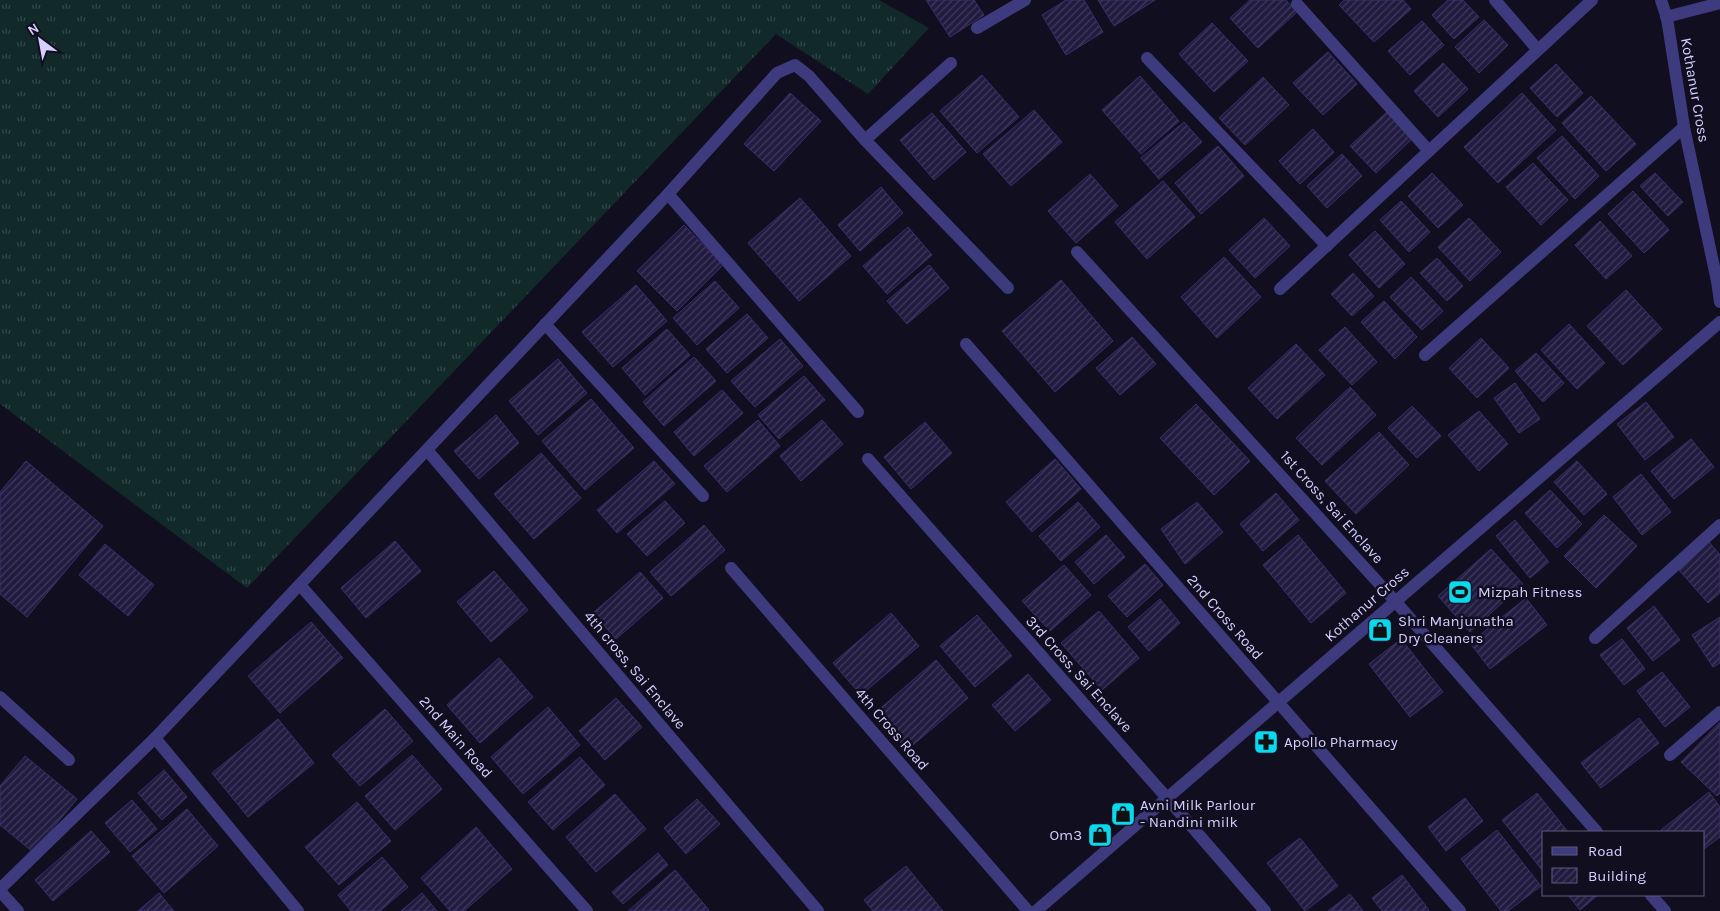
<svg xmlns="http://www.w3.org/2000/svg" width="1720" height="911" font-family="Karla,sans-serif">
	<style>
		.grass { fill: url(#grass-tufts) }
		.building { fill: url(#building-hatch); stroke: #3a2e6b }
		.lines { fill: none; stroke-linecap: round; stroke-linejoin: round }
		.minor { stroke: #3d3b7d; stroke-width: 12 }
		.labels { text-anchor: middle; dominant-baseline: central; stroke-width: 5; stroke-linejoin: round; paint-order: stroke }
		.street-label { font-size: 15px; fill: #d4cffd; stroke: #110e20 }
		.poi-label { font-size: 15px; fill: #d4cffd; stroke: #110e20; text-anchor: start }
	</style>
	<defs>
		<pattern id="grass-tufts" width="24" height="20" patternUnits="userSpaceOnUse" patternTransform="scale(1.25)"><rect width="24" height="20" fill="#112a29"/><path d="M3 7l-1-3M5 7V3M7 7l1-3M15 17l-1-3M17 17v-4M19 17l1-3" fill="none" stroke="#334849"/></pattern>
		<pattern id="building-hatch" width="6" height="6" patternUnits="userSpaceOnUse" patternTransform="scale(1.25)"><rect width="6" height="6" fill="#221b40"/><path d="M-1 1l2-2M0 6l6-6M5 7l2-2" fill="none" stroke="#413b5c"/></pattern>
	</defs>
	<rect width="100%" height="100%" fill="#110e20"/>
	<!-- grass -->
	<path class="grass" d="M0,0H879L929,28L868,94L776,34L247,588L0,404Z"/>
	<!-- building -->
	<g class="building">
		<path d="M926,0H974L984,15L950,37Z"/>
		<path d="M1066,0H1084L1103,32L1066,55L1042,15Z"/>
		<path d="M1098,0H1155L1114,26Z"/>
		<path d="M1250,0H1286L1297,12L1258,48L1230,18Z"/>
		<path d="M1344,0H1403L1411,9L1374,42L1339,5Z"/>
		<path d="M1448,0H1463L1479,17L1454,39L1432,15Z"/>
		<path d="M1484,20L1508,45L1479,73L1455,47Z"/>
		<path d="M1422,21L1444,45L1410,75L1388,51Z"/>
		<path d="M1212,23L1248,61L1214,92L1179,54Z"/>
		<path d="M1328,52L1357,84L1323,115L1293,83Z"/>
		<path d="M1443,63L1468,89L1438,117L1414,91Z"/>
		<path d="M1556,64L1583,93L1557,117L1530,88Z"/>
		<path d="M982,75L1019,117L977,153L940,111Z"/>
		<path d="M1140,76L1179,121L1141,154L1102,110Z"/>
		<path d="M1263,77L1289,105L1245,145L1219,118Z"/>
		<path d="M790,93L821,121L774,171L744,144Z"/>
		<path d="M1522,93L1556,130L1498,183L1464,147Z"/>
		<path d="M1591,96L1636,144L1606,171L1562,123Z"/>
		<path d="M1034,110L1062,142L1011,186L983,154Z"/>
		<path d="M1388,111L1413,138L1376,173L1350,146Z"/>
		<path d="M932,113L966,152L934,180L900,140Z"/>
		<path d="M1184,122L1202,142L1159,179L1141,158Z"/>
		<path d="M1313,129L1334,152L1300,184L1279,161Z"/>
		<path d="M1562,136L1599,176L1575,199L1537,158Z"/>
		<path d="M1218,146L1244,176L1201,214L1175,183Z"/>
		<path d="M1342,154L1362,176L1327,208L1307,186Z"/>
		<path d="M1533,163L1568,200L1541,225L1506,187Z"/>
		<path d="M1432,173L1463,205L1438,228L1408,196Z"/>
		<path d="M1655,173L1683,202L1668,216L1640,186Z"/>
		<path d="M1090,174L1118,206L1076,243L1048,211Z"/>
		<path d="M1163,181L1195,217L1147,259L1115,222Z"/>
		<path d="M881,187L903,213L860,251L838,225Z"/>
		<path d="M1633,191L1669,230L1644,253L1608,214Z"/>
		<path d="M800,198L851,256L799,301L748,243Z"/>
		<path d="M1401,201L1430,232L1409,252L1380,220Z"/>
		<path d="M1264,218L1290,246L1255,278L1229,250Z"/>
		<path d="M1469,218L1501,252L1470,281L1438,247Z"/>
		<path d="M1600,221L1632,256L1606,279L1575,245Z"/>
		<path d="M684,225L723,265L677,311L637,271Z"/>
		<path d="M908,227L932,255L887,294L863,266Z"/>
		<path d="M1375,231L1405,264L1379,288L1349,255Z"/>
		<path d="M1224,257L1261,297L1217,338L1181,297Z"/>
		<path d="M1437,258L1463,286L1447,301L1420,273Z"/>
		<path d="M929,265L949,288L907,324L887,301Z"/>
		<path d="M1353,273L1374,296L1352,316L1331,294Z"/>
		<path d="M1411,277L1443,311L1422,330L1390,297Z"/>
		<path d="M1061,280L1113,341L1055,392L1002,331Z"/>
		<path d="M715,281L739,308L697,345L673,318Z"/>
		<path d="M636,285L667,321L613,367L582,332Z"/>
		<path d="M1626,290L1662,329L1623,365L1587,326Z"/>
		<path d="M1384,301L1417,337L1395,359L1361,322Z"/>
		<path d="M747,314L768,338L727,373L706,349Z"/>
		<path d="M1569,324L1605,363L1577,389L1541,350Z"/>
		<path d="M1345,327L1377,362L1352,385L1319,350Z"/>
		<path d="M667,329L690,355L645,395L622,368Z"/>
		<path d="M1132,337L1156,364L1120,395L1096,368Z"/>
		<path d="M1481,338L1509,368L1477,398L1449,368Z"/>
		<path d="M780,339L803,366L755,407L731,381Z"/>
		<path d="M1296,344L1325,375L1277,419L1248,388Z"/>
		<path d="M1536,353L1564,383L1543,402L1515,371Z"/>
		<path d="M694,357L716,381L664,426L643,402Z"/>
		<path d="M558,359L587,393L538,435L509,401Z"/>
		<path d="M804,376L825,400L779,439L758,415Z"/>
		<path d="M1515,383L1540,419L1519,433L1494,398Z"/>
		<path d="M1350,387L1376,415L1322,465L1296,438Z"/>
		<path d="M722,390L743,413L694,456L674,432Z"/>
		<path d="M591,399L634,448L585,490L542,441Z"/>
		<path d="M1646,402L1674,437L1645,460L1617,424Z"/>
		<path d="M1196,404L1250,461L1214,495L1160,438Z"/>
		<path d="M1412,406L1441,436L1417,458L1388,428Z"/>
		<path d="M1479,411L1508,444L1479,471L1448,435Z"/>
		<path d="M496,415L519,443L479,479L454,451Z"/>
		<path d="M758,420L780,446L727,492L704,466Z"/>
		<path d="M822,420L843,444L801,481L780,456Z"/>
		<path d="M925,422L952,453L911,489L884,457Z"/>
		<path d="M1379,432L1409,465L1356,514L1325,481Z"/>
		<path d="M1691,439L1714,467L1674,499L1651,471Z"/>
		<path d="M541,453L581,498L534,539L494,494Z"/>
		<path d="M1055,459L1081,489L1032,532L1006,502Z"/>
		<path d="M26,461L103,526L27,617L0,594V492Z"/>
		<path d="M654,461L675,484L617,533L597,510Z"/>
		<path d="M1577,461L1607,494L1584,515L1554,482Z"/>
		<path d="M1641,474L1671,512L1642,535L1613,497Z"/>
		<path d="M1550,490L1582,524L1557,548L1525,513Z"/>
		<path d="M1276,493L1299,520L1263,551L1240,524Z"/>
		<path d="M665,501L685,523L647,556L627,534Z"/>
		<path d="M1078,502L1100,527L1061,561L1039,536Z"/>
		<path d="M1197,502L1223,532L1185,564L1161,529Z"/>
		<path d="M1604,515L1637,546L1596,588L1564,556Z"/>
		<path d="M1515,520L1549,562L1530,578L1496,536Z"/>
		<path d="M704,525L725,550L671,596L650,572Z"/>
		<path d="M1106,535L1125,557L1094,584L1075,562Z"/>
		<path d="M1298,535L1346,593L1311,623L1263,565Z"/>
		<path d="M395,541L421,571L366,618L341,588Z"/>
		<path d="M1709,542L1720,555V593L1708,603L1678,569Z"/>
		<path d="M105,544L154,585L128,616L79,575Z"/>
		<path d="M1491,549L1523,584L1470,632L1438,596Z"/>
		<path d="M1145,564L1163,585L1127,617L1108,596Z"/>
		<path d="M1064,565L1091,595L1050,631L1022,601Z"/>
		<path d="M494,571L528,610L491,642L457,602Z"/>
		<path d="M640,572L663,598L616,639L593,613Z"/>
		<path d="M1526,598L1547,625L1490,669L1470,643Z"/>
		<path d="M1160,599L1180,623L1149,651L1128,627Z"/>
		<path d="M1654,606L1680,640L1653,661L1627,628Z"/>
		<path d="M1099,611L1139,658L1102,690L1061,643Z"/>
		<path d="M891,613L919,646L861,695L833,663Z"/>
		<path d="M977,615L1012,656L975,687L940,646Z"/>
		<path d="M1720,617V663L1713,667L1692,635Z"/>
		<path d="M311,622L343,658L280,713L248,676Z"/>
		<path d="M1401,639L1443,692L1410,717L1369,664Z"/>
		<path d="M1622,639L1645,669L1624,685L1600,655Z"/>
		<path d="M499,658L533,697L480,743L447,705Z"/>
		<path d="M936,660L968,698L907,750L875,713Z"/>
		<path d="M1662,672L1690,707L1665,727L1637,691Z"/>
		<path d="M1028,674L1051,700L1015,731L992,705Z"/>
		<path d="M616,698L642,727L605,760L579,731Z"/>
		<path d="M548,707L580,745L523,794L491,757Z"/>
		<path d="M385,709L413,741L360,786L332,755Z"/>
		<path d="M1639,718L1659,743L1601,788L1581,763Z"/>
		<path d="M278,719L314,763L248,817L212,773Z"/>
		<path d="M1720,722V793L1717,796L1681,762Z"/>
		<path d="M412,755L442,789L395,830L365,796Z"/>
		<path d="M25,756L77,799L33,852L0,825V786Z"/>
		<path d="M580,757L605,785L553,830L528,802Z"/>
		<path d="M164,770L187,797L162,820L138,793Z"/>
		<path d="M1709,792L1720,807V837L1704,849V832H1663L1661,830Z"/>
		<path d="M1537,793L1568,832H1544V869L1542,870L1502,820Z"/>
		<path d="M615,794L646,829L596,872L566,837Z"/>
		<path d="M1465,798L1483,821L1446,851L1428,827Z"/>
		<path d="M697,799L720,824L686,854L664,828Z"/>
		<path d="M132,800L157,829L130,852L105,823Z"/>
		<path d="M357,802L391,841L339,885L305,847Z"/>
		<path d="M187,809L218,846L164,893L132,856Z"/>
		<path d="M476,827L512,869L464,911H450L421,878Z"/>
		<path d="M1497,830L1541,886L1508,911H1501L1461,859Z"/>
		<path d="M91,831L110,852L53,901L35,880Z"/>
		<path d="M1300,838L1338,886L1305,911L1267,863Z"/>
		<path d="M658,853L668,865L623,904L612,892Z"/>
		<path d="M382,857L408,887L380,911H351L338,895Z"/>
		<path d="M906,866L943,911H873L864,900Z"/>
		<path d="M675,870L709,910L708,911H628Z"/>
		<path d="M1402,875L1429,910L1428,911H1382L1372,898Z"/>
		<path d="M159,893L174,911H138Z"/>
		<path d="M422,893L437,911H401Z"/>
		<path d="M1350,894L1363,911H1328Z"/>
		<path d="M1568,895H1598L1580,910Z"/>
	</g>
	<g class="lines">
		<!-- minor -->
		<g class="minor">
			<path d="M1495,0L1538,50"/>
			<path d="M1661,0L1667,18L1684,127L1717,281L1720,302"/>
			<path d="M1297,4L1429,151"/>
			<path d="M1666,17L1720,3"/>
			<path d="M977,28L1025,0"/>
			<path d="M1147,58L1327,246"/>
			<path d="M865,140L951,63"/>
			<path d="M668,194L858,412"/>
			<path d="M1077,252L1395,601L1597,832"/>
			<path d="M1280,289L1592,0"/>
			<path d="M545,324L703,496"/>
			<path d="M966,344L1460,911"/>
			<path d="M1425,355L1684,127"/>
			<path d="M427,450L818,911"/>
			<path d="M868,459L1167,798L1265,911"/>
			<path d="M731,568L1028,911"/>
			<path d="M300,585L587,911"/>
			<path d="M1595,638L1720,525"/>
			<path d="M0,697L69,760"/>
			<path d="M155,738L298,911"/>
			<path d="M1670,755L1720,712"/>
			<path d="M0,889L155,738L668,194L777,73L795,65L809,76L865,140L1008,288"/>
			<path d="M0,891L18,911"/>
			<path d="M1651,895L1665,911"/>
			<path d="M1036,911L1720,322"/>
		</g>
	</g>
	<!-- icons -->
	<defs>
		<symbol id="stadium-square" viewBox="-11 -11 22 22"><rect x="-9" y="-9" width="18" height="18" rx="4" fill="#0bd7ed" stroke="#110e20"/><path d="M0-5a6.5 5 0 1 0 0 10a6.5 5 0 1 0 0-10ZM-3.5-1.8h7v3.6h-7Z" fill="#111"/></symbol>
		<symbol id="shop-square" viewBox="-11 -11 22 22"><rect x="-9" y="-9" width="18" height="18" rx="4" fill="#0bd7ed" stroke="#110e20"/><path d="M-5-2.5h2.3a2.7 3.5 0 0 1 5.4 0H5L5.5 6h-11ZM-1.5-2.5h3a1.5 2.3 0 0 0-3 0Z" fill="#111"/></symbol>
		<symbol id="pharmacy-square" viewBox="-11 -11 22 22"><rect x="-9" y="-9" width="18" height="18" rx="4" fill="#0bd7ed" stroke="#110e20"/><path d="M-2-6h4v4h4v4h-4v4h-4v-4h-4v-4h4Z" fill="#111"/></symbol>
	</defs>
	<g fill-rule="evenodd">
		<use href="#stadium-square" x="1446" y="578" width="28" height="28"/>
		<use href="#shop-square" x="1366" y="616" width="28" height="28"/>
		<use href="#pharmacy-square" x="1252" y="728" width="28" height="28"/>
		<use href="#shop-square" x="1109" y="800" width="28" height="28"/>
		<use href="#shop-square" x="1086" y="821" width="28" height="28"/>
	</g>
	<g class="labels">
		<!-- street labels -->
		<g class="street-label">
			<text transform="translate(1695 90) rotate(80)">Kothanur Cross</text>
			<text transform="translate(1332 507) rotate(48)">1st Cross, Sai Enclave</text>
			<text transform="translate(1367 604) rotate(-41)">Kothanur Cross</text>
			<text transform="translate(1225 617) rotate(49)">2nd Cross Road</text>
			<text transform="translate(635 670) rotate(50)">4th cross, Sai Enclave</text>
			<text transform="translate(1079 674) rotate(48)">3rd Cross, Sai Enclave</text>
			<text transform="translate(892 729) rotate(49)">4th Cross Road</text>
			<text transform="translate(456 737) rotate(49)">2nd Main Road</text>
		</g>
		<!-- poi labels -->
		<g class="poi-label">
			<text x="1478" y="592">Mizpah Fitness</text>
			<text x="1398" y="621">Shri Manjunatha<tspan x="1398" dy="17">Dry Cleaners</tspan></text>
			<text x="1284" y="742">Apollo Pharmacy</text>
			<text x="1140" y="805">Avni Milk Parlour<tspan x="1140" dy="17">- Nandini milk</tspan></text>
			<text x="1082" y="835" text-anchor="end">Om3</text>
		</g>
	</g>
	<!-- legend -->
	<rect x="1542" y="831" width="162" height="65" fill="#110e20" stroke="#5f5b78"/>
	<rect x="1552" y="847" width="25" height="8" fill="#3d3b7d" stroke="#5f5b78"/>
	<text x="1588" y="856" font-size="15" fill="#d4cffd">Road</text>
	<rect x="1552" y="868" width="25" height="15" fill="url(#building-hatch)" stroke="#5f5b78"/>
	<text x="1588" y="881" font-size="15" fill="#d4cffd">Building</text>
	<!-- north arrow -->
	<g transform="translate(40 40) rotate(328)" stroke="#110e20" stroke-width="4" paint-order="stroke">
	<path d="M0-4L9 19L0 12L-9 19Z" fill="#d4cffd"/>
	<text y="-8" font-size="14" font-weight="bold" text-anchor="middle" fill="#d4cffd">N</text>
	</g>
</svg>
